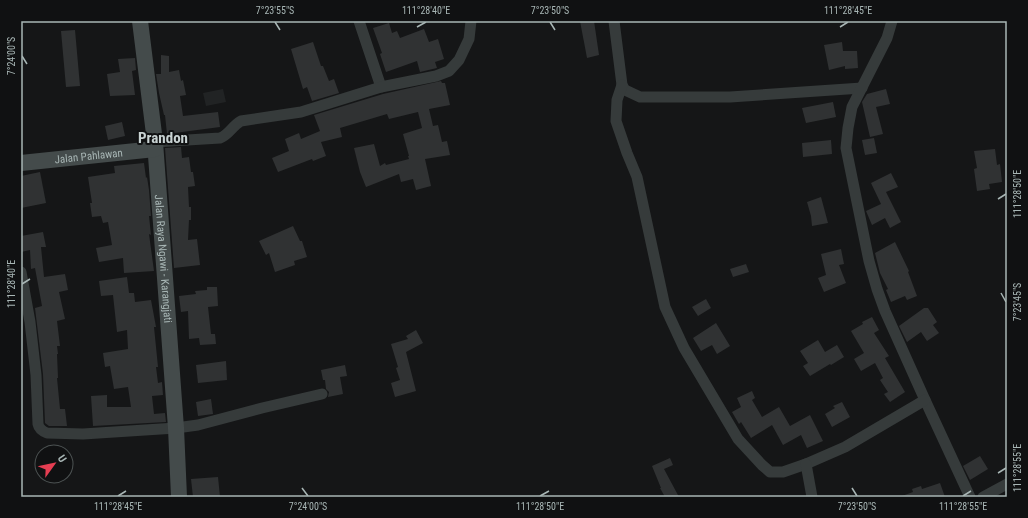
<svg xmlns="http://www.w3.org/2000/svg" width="1028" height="518" font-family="'Roboto Condensed',sans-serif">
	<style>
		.built { fill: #212324 }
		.building { fill: #303233 }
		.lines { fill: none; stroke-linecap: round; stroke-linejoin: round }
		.street { stroke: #363b3b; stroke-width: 11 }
		.secondary { stroke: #444b4b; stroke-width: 16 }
		.ticks { fill: none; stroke: #a8b6b5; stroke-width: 1.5 }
		.labels { text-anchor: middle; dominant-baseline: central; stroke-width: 4; stroke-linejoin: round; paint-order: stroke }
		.street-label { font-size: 11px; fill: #a8b6b5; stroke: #101112 }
		.district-label { font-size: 15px; font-weight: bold; fill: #c8d2d2; stroke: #101112 }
		.neatline { fill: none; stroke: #a8b6b5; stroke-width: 1.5 }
		.ticks-label { font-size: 10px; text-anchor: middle; fill: #a8b6b5 }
	</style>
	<rect width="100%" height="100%" fill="#151617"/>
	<!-- built -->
	<path class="built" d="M223,89L226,102L206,106L203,93Z"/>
	<!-- building -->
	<g class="building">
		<path d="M580,21H594L599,55L587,58Z"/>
		<path d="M389,23L392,33L397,31L400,38L424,29L429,42L438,39L444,59L435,62L437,68L420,72L417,61L386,72L380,54L382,53L373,28Z"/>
		<path d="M75,30L80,86L66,87L61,31Z"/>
		<path d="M313,42L321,66H323L329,81L334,79L339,93L312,101L307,87L303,89L291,49Z"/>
		<path d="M842,42L843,51H857L858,68L845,69V66L829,70L824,45Z"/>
		<path d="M161,55L169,56V72L179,70L181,81L183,80L186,95L180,96L183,116L218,112L220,127L167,134L165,115H164L159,93L156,74H161Z"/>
		<path d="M135,58L136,70L132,71L135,95L110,96L107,74L120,72L118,59Z"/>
		<path d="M441,81L442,83H445L450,105L429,109L433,126L438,125L442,142L447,141L450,155L425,159L431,186L416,190L413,179L401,182L399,174L366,187L360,172L354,148L374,144L380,166L385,163L386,165L409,159L408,156H409L403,134L422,128L418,112L389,119L387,114L340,128L342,137L321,142L326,156L313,161L312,159L278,172L272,158L289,151L285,139L299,133L301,139L320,131L314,115L383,94Z"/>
		<path d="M886,89L890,104L876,107L883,134L870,137L862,102L867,94Z"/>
		<path d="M833,102L836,117L806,123L802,108Z"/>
		<path d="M122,122L125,136L108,140L105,126Z"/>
		<path d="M874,138L877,153L865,155L862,140Z"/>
		<path d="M831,140L832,154L803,157L802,143Z"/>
		<path d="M181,147L182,158L189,157L191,172H193L195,186L188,187L189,207H191V220H189L188,240L197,239L200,265L174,268L165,148Z"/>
		<path d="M995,149L997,165L1000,164L1002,182L989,184L990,189L977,191L974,169L977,168L974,151Z"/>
		<path d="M144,163L146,178L147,177L149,190L151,216H149L151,235L149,234L154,271L124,273L123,258L99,262L96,248L112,245L108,222L103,223L101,216L92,217L90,203H92L88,177L115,173L114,166Z"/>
		<path d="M40,172L46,203L21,208V176Z"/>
		<path d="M891,173L898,187L886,192L901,222L890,228L885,218L872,225L866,211L881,204L871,183Z"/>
		<path d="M821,197L828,223L812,226L811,216L807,202Z"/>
		<path d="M293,226L300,241H302L307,257L294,261L295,265L275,272L269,253L266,255L259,241Z"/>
		<path d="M43,232L46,247H41L44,277L65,274L68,290L59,292L65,319L57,321L60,346H57L58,354H57L58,378H57L60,409H65L67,426H49L45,423L43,374L35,308L42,306L35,268L31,269L30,250L21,252V236Z"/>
		<path d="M895,242L909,271L908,272L917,296L907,300L905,296L891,302L886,290L888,289L880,273L875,253Z"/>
		<path d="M841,249L844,264L839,265L846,283L824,292L818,278L826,275L821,254Z"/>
		<path d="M746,264L749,272L733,277L730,269Z"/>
		<path d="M127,277L129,293H134L135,302L151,300L156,327H154L158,367H156L158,383L162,382L163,395L152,396L154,414L165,413L166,422L93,426L91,396L107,395V407H131L128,387L114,389L110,366L105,367L103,353L128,349L127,330L117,332L113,295L101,296L99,281Z"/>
		<path d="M207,287H217L218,306L208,307L211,334H215L216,344L200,345L199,338L189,339L188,311L181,312L179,296L196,294L195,291L207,290Z"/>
		<path d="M706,299L711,308L698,316L692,307Z"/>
		<path d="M924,308H928L937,322L933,325L939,333L927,341L921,332L907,342L899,326Z"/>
		<path d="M872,317L879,330L874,333L889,356L885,358L905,392L890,402L884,394L888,392L880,380L883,378L875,363L861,371L854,359L864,353L851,331L863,324L862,322Z"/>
		<path d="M716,323L730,346L717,354L712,345L701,351L693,338Z"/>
		<path d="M416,330L423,343L406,352L416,391L395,397L391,383L400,380L396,368L398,367L391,344L408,339L406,336Z"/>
		<path d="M818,340L825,352L837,345L844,357L831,365L830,364L810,376L803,366L808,363L800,351Z"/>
		<path d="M226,361L227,380L198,383L196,365Z"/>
		<path d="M345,365L347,376L340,377L343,394L328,397L329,392L326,389L325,380H323L321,370Z"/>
		<path d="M752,391L755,398L752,400L762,417L779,407L790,426L810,415L823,441L807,448L801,435L783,445L772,425L751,438L741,422L739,424L732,412L741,407L737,398Z"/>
		<path d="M211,399L213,414L198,416L196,402Z"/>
		<path d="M842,402L850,417L832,427L825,414L835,408L833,406Z"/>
		<path d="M980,456L988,469L970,480L963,466Z"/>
		<path d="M670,458L673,465L664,469L679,497H665L660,488H661L652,466Z"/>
		<path d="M218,477L220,497H193L191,479Z"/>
		<path d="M940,483L945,497H902V496L913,492L912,489L921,486L922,489Z"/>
	</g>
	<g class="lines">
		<!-- street -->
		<g class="street">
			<path d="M359,21L381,87"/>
			<path d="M614,21L622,85L625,90L640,97H730L862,88"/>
			<path d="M892,21L887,38L852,107L848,128L846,148L869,261L877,289L885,311L925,400L970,497"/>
			<path d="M622,85L617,100L616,121L627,153L637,177L665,307L684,348L738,439L762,465L770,472H783L806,464L845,447L925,400"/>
			<path d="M155,142L220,138C229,135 232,126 241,121L301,112L381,87L436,76L449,71L459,60L469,39L471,21"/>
			<path d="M21,272L30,322L36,375L38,424C39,429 42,431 47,433L83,434L176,428L198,425L262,408L322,394"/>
			<path d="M806,464L812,497"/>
			<path d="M983,497L1007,484"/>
		</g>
		<!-- secondary -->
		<g class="secondary">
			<path id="s1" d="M140,21L155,142L176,428L179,497"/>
			<path id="s2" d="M21,163L155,149"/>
		</g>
	</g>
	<!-- ticks -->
	<path class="ticks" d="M275,22L280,30M550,22L555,30M417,27L426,22M840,27L848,22M22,56L27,64M998,199L1006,194M22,284L30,279M1001,293L1006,302M998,473L1006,468M302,488L308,496M852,488L857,496M118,496L126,491M540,496L549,491M963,496L971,491"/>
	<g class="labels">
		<!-- street labels -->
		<g class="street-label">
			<text stroke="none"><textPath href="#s2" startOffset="68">Jalan Pahlawan</textPath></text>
			<text stroke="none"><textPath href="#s1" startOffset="239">Jalan Raya Ngawi - Karangjati</textPath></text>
		</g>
		<!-- district labels -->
		<g class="district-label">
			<text x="163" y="138">Prandon</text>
		</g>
	</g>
	<!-- border -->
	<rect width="1028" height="518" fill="none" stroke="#101112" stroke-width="44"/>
	<!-- north arrow -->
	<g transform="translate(54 464) rotate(57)"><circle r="19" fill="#101112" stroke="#4d5353"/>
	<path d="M0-3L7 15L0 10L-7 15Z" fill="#e53e52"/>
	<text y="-6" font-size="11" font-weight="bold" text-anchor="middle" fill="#a8b6b5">U</text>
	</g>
	<rect x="22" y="22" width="984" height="474" class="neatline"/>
	<g class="ticks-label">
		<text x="275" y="14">7°23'55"S</text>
		<text x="426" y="14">111°28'40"E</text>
		<text x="550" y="14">7°23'50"S</text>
		<text x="848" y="14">111°28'45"E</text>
		<text transform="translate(11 56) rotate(-90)" y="4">7°24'00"S</text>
		<text transform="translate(1017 194) rotate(-90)" y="4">111°28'50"E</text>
		<text transform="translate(11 284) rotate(-90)" y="4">111°28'40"E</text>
		<text transform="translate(1017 302) rotate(-90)" y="4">7°23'45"S</text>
		<text transform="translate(1017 468) rotate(-90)" y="4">111°28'55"E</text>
		<text x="118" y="510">111°28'45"E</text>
		<text x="308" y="510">7°24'00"S</text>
		<text x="540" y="510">111°28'50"E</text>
		<text x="857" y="510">7°23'50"S</text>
		<text x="963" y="510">111°28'55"E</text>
	</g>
</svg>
